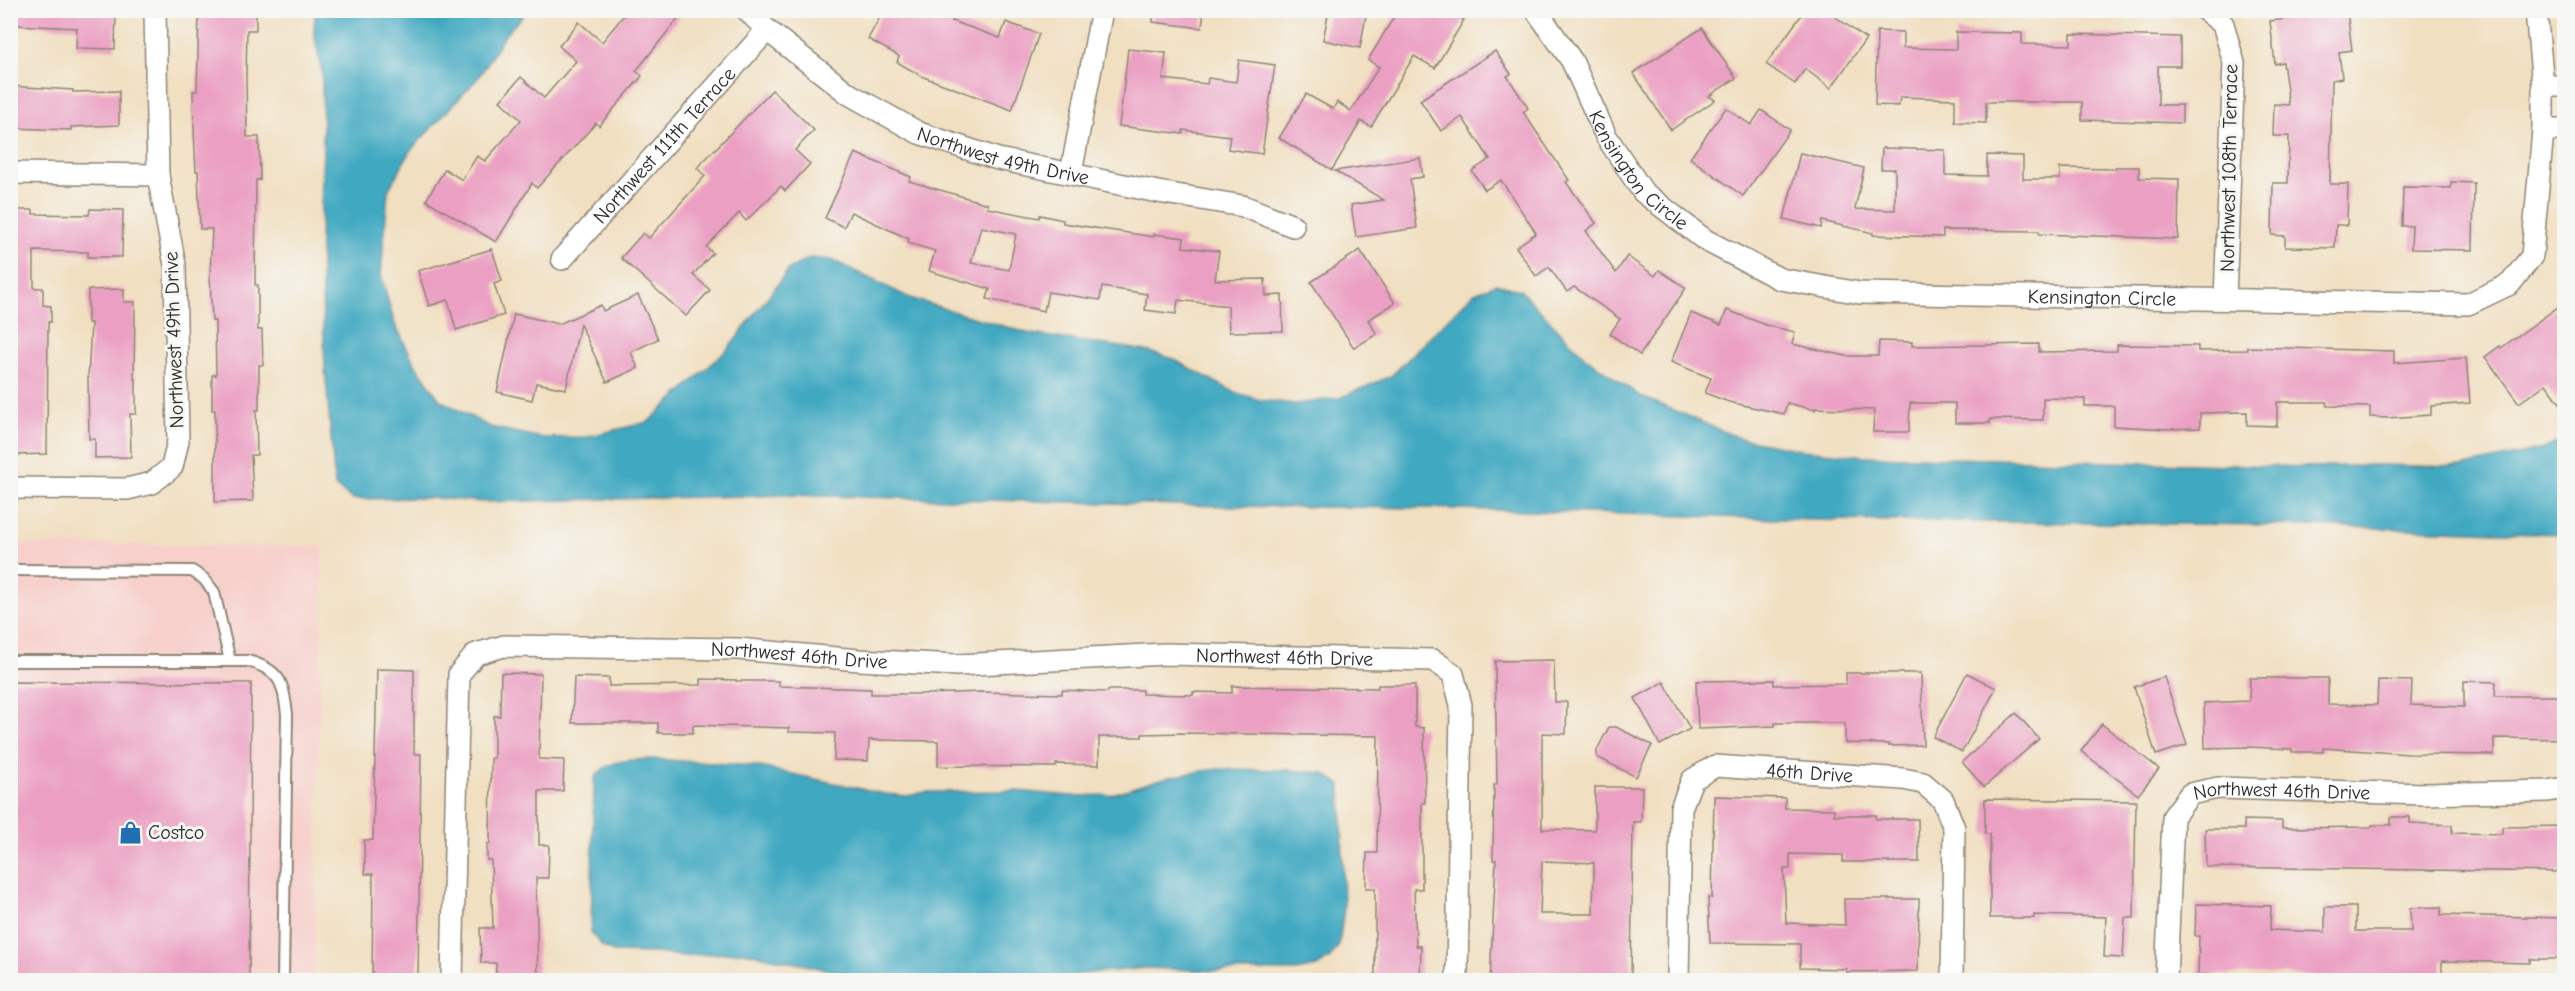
<svg xmlns="http://www.w3.org/2000/svg" width="2575" height="991" font-family="'Comic Neue',sans-serif">
	<style>
		.built { fill: #f7d0cc }
		.water { fill: #41a8c1; stroke: #366a76; stroke-width: 1.5 }
		.building { fill: #eba0c3; fill-rule: evenodd }
		.lines { fill: none; stroke-linecap: round; stroke-linejoin: round }
		.lane-casing { stroke: #8e8576; stroke-width: 14 }
		.street-casing { stroke: #8e8576; stroke-width: 24 }
		.lane { stroke: #fff; stroke-width: 10 }
		.street { stroke: #fff; stroke-width: 21 }
		.labels { text-anchor: middle; dominant-baseline: central; stroke-width: 6; stroke-linejoin: round; paint-order: stroke }
		.street-label { font-size: 20px; fill: #2b2b2b; stroke: #f6f6f2 }
		.poi-label { font-size: 20px; fill: #2b2b2b; stroke: #f6f6f2; text-anchor: start }
	</style>
	<rect width="100%" height="100%" fill="#f6f6f2"/>
	<filter id="ink" filterUnits="userSpaceOnUse"><feTurbulence type="fractalNoise" baseFrequency=".0167" numOctaves="2"/><feDisplacementMap in="SourceGraphic" scale="12" xChannelSelector="R" yChannelSelector="G"/><feConvolveMatrix kernelMatrix="1 2 1 2 8 2 1 2 1" color-interpolation-filters="sRGB"/></filter>
	<filter id="wash" filterUnits="userSpaceOnUse"><feTurbulence type="fractalNoise" baseFrequency=".008" numOctaves="4" result="noise"/><feDisplacementMap in="SourceGraphic" scale="24" xChannelSelector="R" yChannelSelector="G"/><feGaussianBlur stdDeviation="1.35" result="paint"/><feColorMatrix in="noise" values="0 0 0 0 0 0 0 0 0 0 0 0 0 0 0 0 0 1.4 0 .05"/><feComposite in="paint" operator="in"/></filter>
	<g filter="url(#wash)">
		<rect width="100%" height="100%" fill="#f1dfc1"/>
		<!-- built -->
		<path class="built" d="M11,544L323,546L314,980H11Z"/>
		<!-- water -->
		<g class="water">
			<path d="M315,11H527L504,36L479,77L410,151L388,191L381,275L394,322L415,364L440,400L490,427L543,438L586,437L648,422L728,349L789,269L810,258L832,260L910,298L962,314L1031,334L1142,350L1171,358L1234,392L1260,400L1295,404L1339,398L1391,376L1473,294L1495,284L1520,290L1585,357L1640,396L1739,438L1801,450L1866,456L2314,467L2376,465L2461,467L2543,449L2564,440V534L2277,525L1814,520L1426,508L1220,506L790,495L483,502L434,498L352,499L335,486L325,368L320,242L323,144L322,72L314,33Z"/>
			<path d="M654,759L755,766L885,794L908,796L925,792L1017,791L1071,796L1109,795L1168,777L1215,769L1288,770L1323,773L1341,785L1344,908L1339,945L1330,958L1317,967L1296,971H1215L1146,968L1089,973L1048,980H876L744,952L680,956L656,953L613,952L602,946L591,933L594,779C607,758 631,760 654,759Z"/>
		</g>
		<g id="blocks">
			<!-- building -->
			<g class="building">
				<path d="M16,10H116L115,49L76,48L77,28L16,25Z"/>
				<path d="M199,10H256V30H247L246,75L247,137H259L260,180H256L255,285H258V330H262L263,365H259V410H256L257,455H251L253,501L215,502V410H212V375H216L215,321H212L210,275L212,229H200L198,171H196L194,131L193,91H197Z"/>
				<path d="M628,10H685L636,71L642,76L599,126L596,123L537,188L532,183L496,242L426,200L445,169L462,180L477,156L485,161L521,120L500,101L521,77L544,98L576,61L559,46L579,22L602,42Z"/>
				<path d="M884,10H958L952,21L1000,38L1006,22L1039,34L1012,110L921,76L897,62L899,56L868,39Z"/>
				<path d="M1153,10H1204L1202,28L1153,22Z"/>
				<path d="M1329,10H1367L1360,48L1323,40Z"/>
				<path d="M1398,10H1448L1464,20L1435,68L1414,56L1371,127L1361,121L1332,170L1279,138L1306,94L1333,109L1337,102L1351,111L1379,67L1368,60Z"/>
				<path d="M1805,10H1826L1866,39L1831,88L1805,69L1795,84L1766,64Z"/>
				<path d="M2347,11L2352,50L2339,52L2342,78L2332,80L2330,184H2348L2347,225H2336L2335,248L2285,247V236L2272,235L2273,183H2288L2289,136H2273L2274,104L2289,105L2283,62L2275,64L2270,21Z"/>
				<path d="M1702,28L1736,78L1709,96L1715,100L1671,130L1633,73Z"/>
				<path d="M1877,31L1903,32V48L1956,49V32L2022,33V44L2071,45V34L2180,37V66H2158V105H2182V123L2082,120V102H1986V123L1955,122V99L1900,97L1899,106L1875,105Z"/>
				<path d="M1128,49L1166,53L1163,79L1207,84L1208,78L1236,82L1239,60L1275,65L1262,154L1228,149L1230,136L1183,130V134L1119,126Z"/>
				<path d="M1495,51L1511,74L1507,76L1528,108L1523,112L1569,180L1566,182L1596,223L1586,231L1616,273L1627,256L1655,276L1659,270L1686,288L1640,355L1610,334L1620,319L1574,287L1567,292L1549,267L1536,276L1516,247L1536,233L1501,180L1485,190L1472,171L1490,159L1462,117L1441,131L1420,100Z"/>
				<path d="M10,86L73,90V92L119,91V125L71,127V130L10,128Z"/>
				<path d="M772,90L814,130L795,150L810,164L785,191L781,186L746,221L739,213L706,247L713,253L693,275L710,290L686,316L621,258L643,233L649,238L705,176L697,168Z"/>
				<path d="M1726,108L1751,125L1761,110L1790,130L1743,196L1690,158Z"/>
				<path d="M1882,148L1945,150V175L1987,176V155L2023,156V179H2060V168L2115,169V167H2139V178L2179,179L2178,239L2039,234V231L1943,230V237L1873,235V233L1822,221L1821,228L1784,219L1800,153L1864,168L1855,209L1895,210V169H1881Z"/>
				<path d="M855,153L911,177L909,181L988,204L987,208L1039,218L1040,215L1063,220V223L1154,237V234L1184,238L1183,247L1219,251L1215,280L1265,279L1266,296L1282,295L1283,331L1229,332L1228,306L1178,300L1176,314L1145,310L1147,294L1102,287L1100,300L1048,292L1044,311L987,299L990,289L929,271L935,251L908,243L909,239L851,212L844,227L825,218ZM981,227L1016,234L1009,270L971,263Z"/>
				<path d="M1420,158L1423,177L1410,179L1417,228L1356,237L1351,205L1384,200L1335,171Z"/>
				<path d="M2451,182L2474,183L2473,250L2411,249L2412,226H2402L2403,187L2451,188Z"/>
				<path d="M90,209L123,210L122,257H88V252L34,251V288H43V305L51,306V322H48L47,454L10,455V287H18L17,251H10V210H33V214L89,215Z"/>
				<path d="M492,249L502,281L494,284L504,315L456,330L448,300L429,306L418,271Z"/>
				<path d="M1360,250L1395,303L1368,320L1377,334L1354,348L1311,282Z"/>
				<path d="M124,289V302H135L134,379H136V414H130L131,457L95,458V439H89L88,379L91,323H88V290Z"/>
				<path d="M638,295L658,339L631,352L638,368L607,382L580,324L566,389L536,383L532,400L497,392L514,314L559,324L601,305L603,311Z"/>
				<path d="M2565,302V410L2546,384L2519,403L2485,357L2500,346L2501,348Z"/>
				<path d="M1727,310L1766,325L1795,332L1792,344L1846,356H1878L1879,341L1912,342V346L2039,344V352L2117,351V345L2198,346V351L2247,350V347L2394,351V363L2466,358L2470,403L2431,406V415L2387,418L2370,417V407L2327,406V402H2277V426L2247,425V412L2200,413V428L2168,429L2114,426V406H2085V399L2043,398V420L1990,419V423H1955V403H1910L1909,432H1873L1874,410L1815,408V410L1787,403L1784,414L1729,402L1705,393L1711,378L1671,362L1691,313L1721,325Z"/>
				<path d="M1554,660L1555,702H1567L1566,734L1542,733V829L1595,830V787H1642L1641,822H1633L1631,981H1490L1496,860H1493L1494,785H1497L1495,661ZM1542,861L1594,863L1593,914H1540Z"/>
				<path d="M377,669L414,670V754H421L418,981H372L373,874H365L364,840H373Z"/>
				<path d="M501,673L541,674L539,759L564,760L563,791H539V845H549L548,878H536L538,981H496V963H481L480,928H493L491,860H487V844H490L491,758H494V716H500Z"/>
				<path d="M1846,673H1921L1923,745L1889,746V744L1845,743V723H1775V726L1698,729L1696,681L1774,680V685L1846,684Z"/>
				<path d="M1967,673L1996,688L1962,752L1933,737Z"/>
				<path d="M574,677L609,678V686L701,685V679L736,680V681H779V686L871,689V694H929L980,692L1062,694V690L1108,692V690H1142V694L1193,695V692L1232,693V686L1378,688V685H1415V727L1424,728L1425,803H1422V889H1414L1416,946H1421L1420,980H1375V888H1366L1367,853H1377L1378,736L1184,733L1142,734V737H1099V765L1056,764V767L938,766V741L869,740L868,761L834,760L835,733L789,732V728L693,725V733H658V723H572Z"/>
				<path d="M2164,677L2187,745L2156,755L2134,687Z"/>
				<path d="M2250,678H2328V704L2377,705L2378,680L2412,681L2411,705L2464,707V681L2496,682L2495,696H2565V739L2494,738V755L2409,754L2323,748V752H2292V749L2248,747L2205,748L2204,703L2249,701Z"/>
				<path d="M10,682L251,683L249,981H10Z"/>
				<path d="M1664,682L1690,729L1660,745L1635,698Z"/>
				<path d="M2016,713L2039,739L1984,787L1962,762Z"/>
				<path d="M2102,724L2159,769L2138,795L2081,751Z"/>
				<path d="M1609,727H1616L1652,745L1636,777L1597,757V750Z"/>
				<path d="M1714,796L1785,798V808L1834,809V815H1876V819H1918L1919,862H1843V855L1790,854V869H1784L1786,923L1845,925L1844,899H1919L1918,971L1846,972V969L1800,968V944L1710,943L1708,898H1712Z"/>
				<path d="M1985,799L2136,801L2134,918H2125L2123,958L2104,957L2106,917L2034,915V918H1990V834H1985Z"/>
				<path d="M2391,817H2410V823L2452,825V833L2502,834V827L2565,826V872L2206,867L2205,829H2244V820L2282,821V828L2372,827V825H2391Z"/>
				<path d="M2196,904L2271,906L2270,930L2325,932V907H2356V931H2411L2410,908L2441,907V915L2565,918V959H2530V963L2442,961V979L2365,981L2279,974L2198,975L2199,936H2195Z"/>
			</g>
		</g>
	</g>
	<g filter="url(#ink)">
		<use href="#blocks" fill-opacity="0" stroke="#8e8576" stroke-width="1.5"/>
		<g class="lines">
			<defs>
				<g id="lane">
					<path d="M10,570L192,571L204,579L214,592L230,661"/>
					<path d="M10,661H248C281,670 283,683 287,714L283,980"/>
				</g>
				<g id="street">
					<path id="s1" d="M747,10L767,30L849,94L919,133L998,159L1158,192L1243,206L1293,226"/>
					<path id="s2" d="M1536,10L1572,61L1606,136L1643,192L1705,240L1780,279L1860,293L2468,304L2510,284L2532,256L2543,130V86L2536,10"/>
					<path d="M2205,10L2223,24L2234,63L2225,299"/>
					<path d="M2543,86H2564"/>
					<path d="M2543,130H2564"/>
					<path d="M10,173L158,175"/>
					<path d="M1071,173L1102,10"/>
					<path id="s3" d="M562,259L767,30"/>
					<path d="M10,488L127,489L152,483L172,467L178,441L175,265L158,175L155,10"/>
					<path id="s4" d="M452,980L459,674L476,654L504,646L738,649L859,660L957,665L1165,654L1433,660L1453,674L1461,705L1457,980"/>
					<path id="s5" d="M1678,980L1681,808L1692,780L1715,766L1903,779L1923,783L1943,800L1954,828L1952,980"/>
					<path id="s6" d="M2166,980L2173,817L2190,794L2218,788L2424,794L2548,791L2564,788"/>
				</g>
			</defs>
			<!-- lane casing -->
			<use href="#lane" class="lane-casing"/>
			<!-- street casing -->
			<use href="#street" class="street-casing"/>
			<!-- lane -->
			<use href="#lane" class="lane"/>
			<!-- street -->
			<use href="#street" class="street"/>
		</g>
	</g>
	<!-- icons -->
	<defs>
		<symbol id="shop-bare" viewBox="-9 -9 18 18"><path d="M-5-2.5h2.3a2.7 3.5 0 0 1 5.4 0H5L5.5 6h-11ZM-1.5-2.5h3a1.5 2.3 0 0 0-3 0Z" fill="#1f6fb2" stroke="#f6f6f2" stroke-width="2.5" paint-order="stroke"/></symbol>
	</defs>
	<g fill-rule="evenodd">
		<use href="#shop-bare" x="114" y="816" width="33" height="33"/>
	</g>
	<g class="labels">
		<!-- street labels -->
		<g class="street-label">
			<text stroke="none"><textPath href="#s3" startOffset="153">Northwest 111th Terrace</textPath></text>
			<text stroke="none"><textPath href="#s1" startOffset="300">Northwest 49th Drive</textPath></text>
			<text stroke="none"><textPath href="#s2" startOffset="192">Kensington Circle</textPath></text>
			<text transform="translate(2229 168) rotate(-89)">Northwest 108th Terrace</text>
			<text stroke="none"><textPath href="#s2" startOffset="698">Kensington Circle</textPath></text>
			<text transform="translate(174 340) rotate(-92)">Northwest 49th Drive</text>
			<text stroke="none"><textPath href="#s4" startOffset="657">Northwest 46th Drive</textPath></text>
			<text stroke="none"><textPath href="#s4" startOffset="1143">Northwest 46th Drive</textPath></text>
			<text stroke="none"><textPath href="#s5" startOffset="324">46th Drive</textPath></text>
			<text stroke="none"><textPath href="#s6" startOffset="284">Northwest 46th Drive</textPath></text>
		</g>
		<!-- poi labels -->
		<g class="poi-label">
			<text x="148" y="832">Costco</text>
		</g>
	</g>
	<!-- margin -->
	<rect width="2575" height="991" fill="none" stroke="#f6f6f2" stroke-width="36"/>
</svg>
